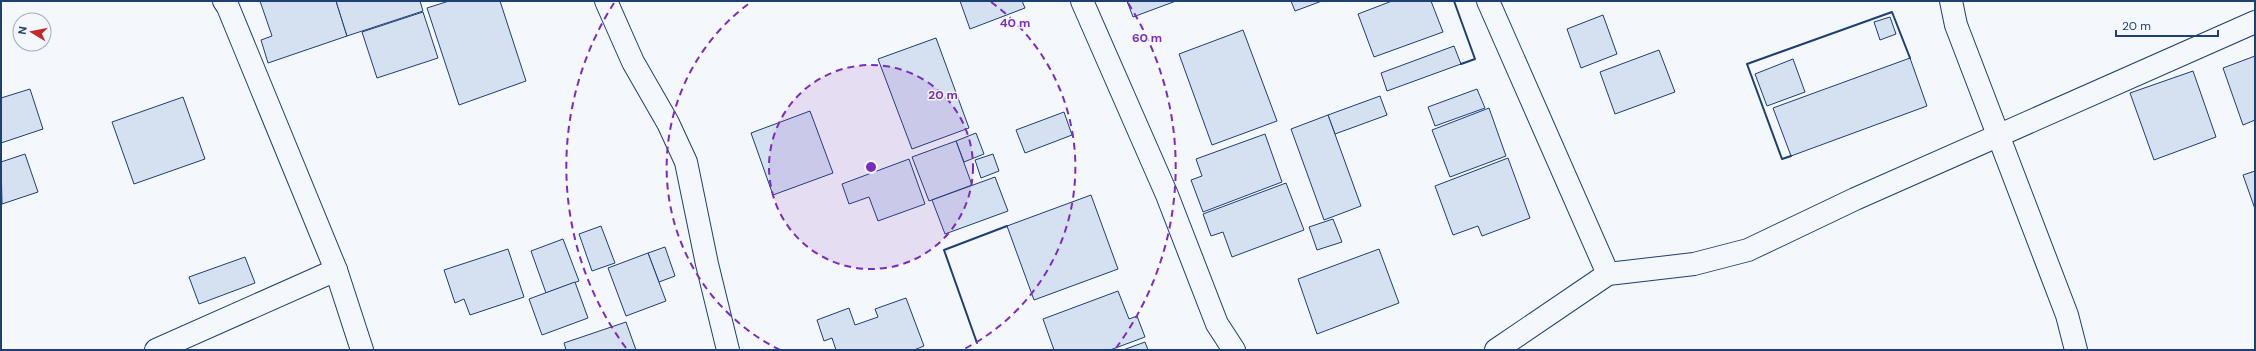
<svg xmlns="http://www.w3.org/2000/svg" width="2256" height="351" font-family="'DM Sans',sans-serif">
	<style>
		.building { fill: #d5e0f0; stroke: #1d3f73 }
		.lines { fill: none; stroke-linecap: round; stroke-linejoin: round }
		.minor-casing { stroke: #1d3f73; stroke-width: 24 }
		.minor { stroke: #f4f7fb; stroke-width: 22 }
		.wall { stroke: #1d3f73; stroke-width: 2 }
		.ring { fill: none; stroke: #7b2cbf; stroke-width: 2; stroke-dasharray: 7 5 }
		.centre { fill: #7b2cbf; stroke: #f4f7fb; stroke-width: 2 }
		.ring-label { font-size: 12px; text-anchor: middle; font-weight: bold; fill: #7b2cbf; stroke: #f4f7fb; stroke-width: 3; stroke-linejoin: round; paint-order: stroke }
	</style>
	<rect width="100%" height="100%" fill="#f4f7fb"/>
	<!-- building -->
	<g class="building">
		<path d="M260,1H336L347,36L268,63L261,40L272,36Z"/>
		<path d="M336,1H420L423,11L347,36Z"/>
		<path d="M449,1H500L526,81L459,105L427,8Z"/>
		<path d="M960,1H1022L1025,8L970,29Z"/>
		<path d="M1127,1H1176L1133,17Z"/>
		<path d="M1291,1H1322L1295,11Z"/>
		<path d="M1392,1H1431L1443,32L1374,57L1358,14Z"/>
		<path d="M423,12L438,58L377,78L362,32Z"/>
		<path d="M1603,15L1617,54L1581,68L1567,29Z"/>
		<path d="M1890,17L1896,34L1880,40L1874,22Z"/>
		<path d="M1243,30L1277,121L1212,145L1179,54Z"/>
		<path d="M936,38L969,128L912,149L878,59Z"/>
		<path d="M1454,46L1461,64L1387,91L1381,73Z"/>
		<path d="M1659,50L1675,92L1615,114L1600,72Z"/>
		<path d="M2255,56V120L2243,125L2223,68Z"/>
		<path d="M1910,58L1927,106L1791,156L1773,108Z"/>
		<path d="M1793,59L1805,92L1767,106L1755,74Z"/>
		<path d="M2193,71L2216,137L2154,160L2130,93Z"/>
		<path d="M30,89L43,129L1,143V98Z"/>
		<path d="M1477,89L1485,108L1435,126L1428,107Z"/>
		<path d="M1380,96L1387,115L1335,134L1328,115Z"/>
		<path d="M183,97L205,159L134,184L112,122Z"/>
		<path d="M1489,108L1506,156L1450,177L1432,130Z"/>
		<path d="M810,111L833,173L773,195L751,133Z"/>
		<path d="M1064,112L1072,135L1025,153L1016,130Z"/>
		<path d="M1328,115L1361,206L1324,220L1291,129Z"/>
		<path d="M976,133L984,154L964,162L956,141Z"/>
		<path d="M1265,134L1282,182L1203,212L1191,180L1202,176L1196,159Z"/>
		<path d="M956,141L972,185L929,201L912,157Z"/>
		<path d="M25,154L38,192L2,204L1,162Z"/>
		<path d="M993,154L999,171L981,178L975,160Z"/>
		<path d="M1508,158L1530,218L1482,236L1478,226L1453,235L1435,186Z"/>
		<path d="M909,159L925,204L878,221L869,197L849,204L842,184Z"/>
		<path d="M2255,171V209L2243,175Z"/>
		<path d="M995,177L1008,211L945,234L932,200Z"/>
		<path d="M1286,183L1304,230L1232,257L1223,232L1211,236L1203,214Z"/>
		<path d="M1091,195L1118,269L1034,300L1007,226Z"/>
		<path d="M1333,219L1342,242L1317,250L1309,227Z"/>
		<path d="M601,226L615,263L592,271L579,234Z"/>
		<path d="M563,239L579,281L546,293L531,251Z"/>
		<path d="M665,247L675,276L659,282L648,253Z"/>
		<path d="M508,249L524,297L470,315L464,299L455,303L444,270Z"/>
		<path d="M1379,249L1399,303L1317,334L1298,279Z"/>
		<path d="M648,253L666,301L626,316L608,268Z"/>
		<path d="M245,257L255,283L199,304L189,277Z"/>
		<path d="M575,282L588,318L542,335L529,299Z"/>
		<path d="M1118,291L1129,319L1137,316L1145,337L1110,350H1054L1043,319Z"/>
		<path d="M906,298L924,346L914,350H836L832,338L824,341L817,320L849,308L855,325L878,317L875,309Z"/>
		<path d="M626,322L636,350H566L564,343Z"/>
		<path d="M1145,342L1148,350H1123Z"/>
	</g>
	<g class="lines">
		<defs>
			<g id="minor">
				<path d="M224,1L228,7L336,270L362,350"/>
				<path d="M606,1L633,62L668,123L686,162L707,264L728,350"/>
				<path d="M1082,1L1167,195L1217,324L1234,350"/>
				<path d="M1488,1L1608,274"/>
				<path d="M1951,1L1956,25L2067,315L2076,350"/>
				<path d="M156,350L336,270"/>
				<path d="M1496,350L1608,274L1694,264L1748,250L1855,199L2255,22"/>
			</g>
		</defs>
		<!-- minor casing -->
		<use href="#minor" class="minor-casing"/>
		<!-- minor -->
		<use href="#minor" class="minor"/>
		<!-- wall -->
		<g class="wall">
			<path d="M1454,1L1475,59L1461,64"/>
			<path d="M1791,156L1782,159L1747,64L1892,12L1910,58"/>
			<path d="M977,343L944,250L1007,226"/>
		</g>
	</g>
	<!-- distance rings -->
	<circle cx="871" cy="167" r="102" fill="#7b2cbf" fill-opacity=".12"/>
	<g class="ring">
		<circle cx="871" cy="167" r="102"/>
		<path d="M780 350A204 204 0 0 1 751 2M991 2A204 204 0 0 1 962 350"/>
		<path d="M626 348A305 305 0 0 1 614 3M1128 3A305 305 0 0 1 1116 348"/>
	</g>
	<circle cx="871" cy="167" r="6" class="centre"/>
	<g class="ring-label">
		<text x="1015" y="27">40 m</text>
		<text x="1147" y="42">60 m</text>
		<text x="943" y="99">20 m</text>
	</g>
	<!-- border -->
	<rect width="2256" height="351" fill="none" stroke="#1d3f73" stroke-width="4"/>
	<!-- north arrow -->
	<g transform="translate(32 32) rotate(280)"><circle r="19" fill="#f4f7fb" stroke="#9eadc5"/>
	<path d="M0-3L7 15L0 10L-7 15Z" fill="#c62828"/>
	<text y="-6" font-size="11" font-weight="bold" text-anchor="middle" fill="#1d3f73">N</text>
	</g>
	<!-- scale -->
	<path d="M2116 30v6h102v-6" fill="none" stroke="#1d3f73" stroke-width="2"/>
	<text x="2122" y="30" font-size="12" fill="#1d3f73" stroke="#f4f7fb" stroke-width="3" paint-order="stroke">20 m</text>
</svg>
